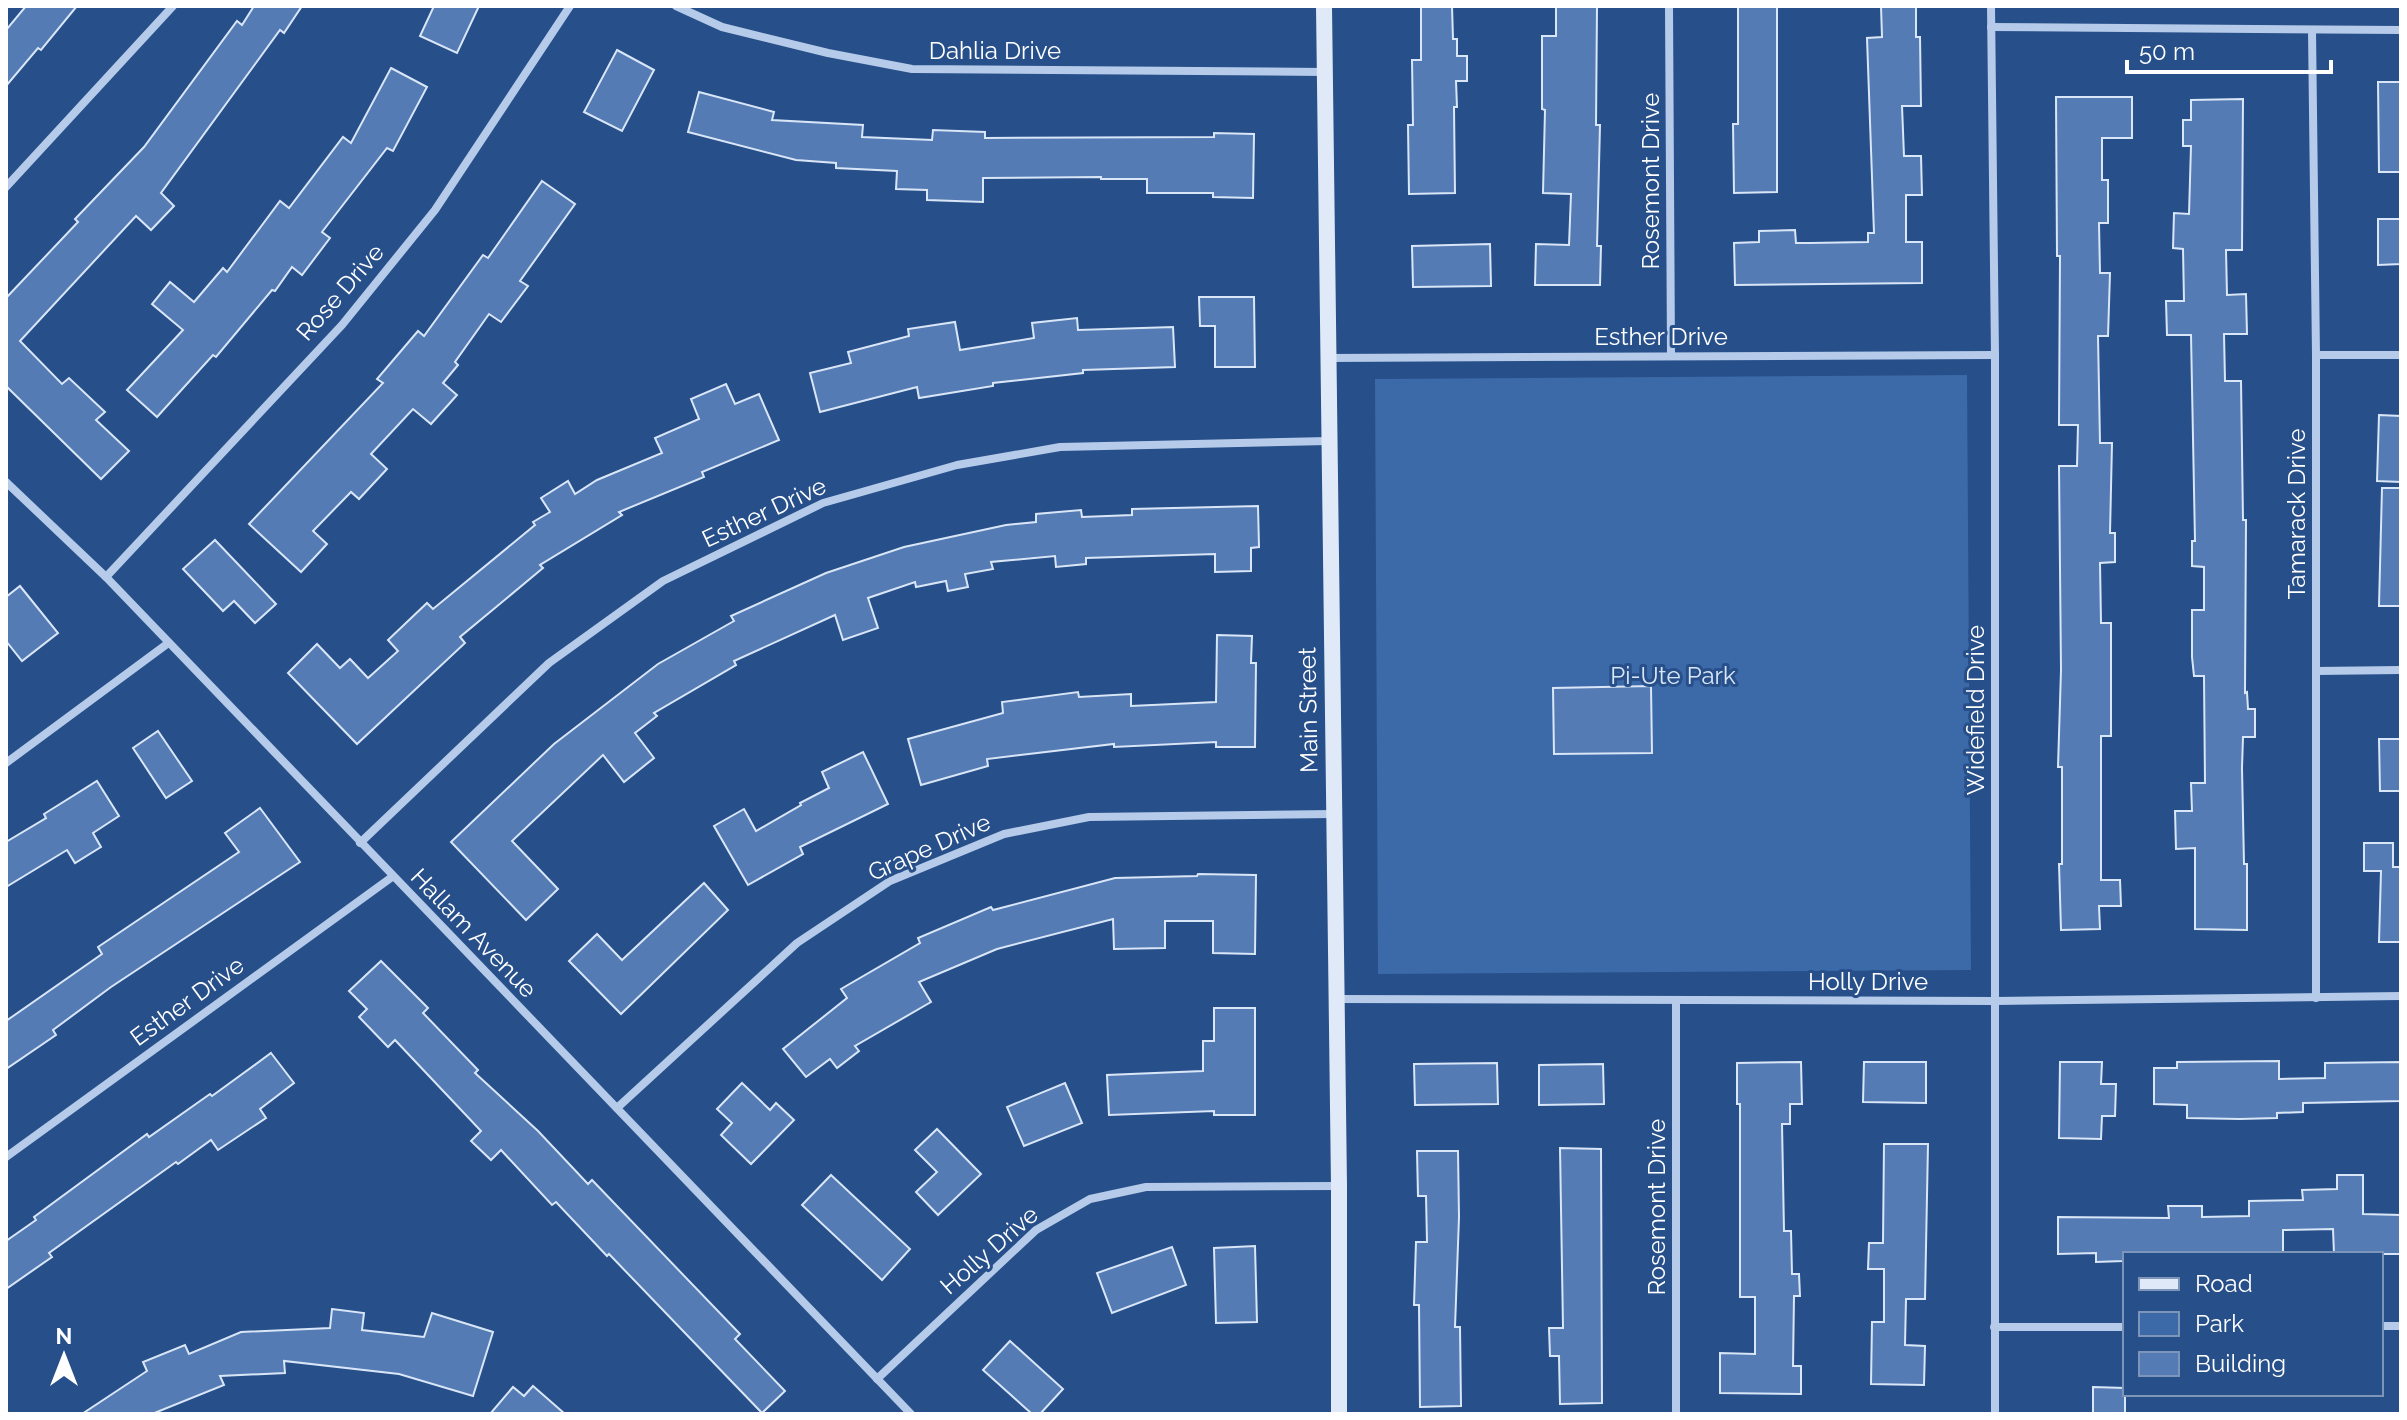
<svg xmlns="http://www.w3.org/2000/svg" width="2407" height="1420" font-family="Raleway,sans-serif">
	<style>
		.green { fill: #3c69a7 }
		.building { fill: #547bb3; stroke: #d9e6f7; stroke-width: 2 }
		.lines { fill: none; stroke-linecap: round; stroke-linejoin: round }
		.street { stroke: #b5cbe9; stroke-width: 8 }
		.secondary { stroke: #e0e9f8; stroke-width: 16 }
		.labels { text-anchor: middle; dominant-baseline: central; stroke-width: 6; stroke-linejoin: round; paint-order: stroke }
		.street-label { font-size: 24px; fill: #fff; stroke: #274f8a }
		.park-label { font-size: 24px; fill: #d9e6f7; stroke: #274f8a }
	</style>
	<rect width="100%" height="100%" fill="#274f8a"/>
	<!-- green -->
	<path class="green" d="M1967,375L1971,970L1378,974L1375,379Z"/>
	<!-- building -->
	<g class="building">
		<path d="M26,6H77L41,50L38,48L6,86V30Z"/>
		<path d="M254,6H302L284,33L280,30L161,193L174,206L151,230L136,216L20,341L62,384L69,378L105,412L96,420L129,451L101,479L6,386V298L78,222L75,219L144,147L237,21L242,25Z"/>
		<path d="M434,6H479L457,53L420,36Z"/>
		<path d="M1421,6H1452L1453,39H1457V56H1467V81H1456L1457,107H1454L1455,193L1409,194L1408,125H1413L1412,60H1421Z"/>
		<path d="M1556,6H1597L1596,125H1600L1597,246H1601L1600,285H1535L1536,244L1569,245L1571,194L1543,193L1545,110L1542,109V36H1556Z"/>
		<path d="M1738,6H1777V192L1734,193L1733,124H1738Z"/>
		<path d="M1881,6H1916V37H1920L1921,106H1902L1904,156H1921L1922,195H1906V242H1922V283L1735,285L1734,243L1759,242V231L1795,230L1796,243H1810L1868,242V233H1874L1867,38L1882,37Z"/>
		<path d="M617,50L654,70L622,131L584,112Z"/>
		<path d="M391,68L427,87L393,151L387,148L322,232L330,238L302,275L292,267L275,291L272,290L216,357L213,355L157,417L127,390L183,330L152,304L170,282L194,302L223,268L227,272L280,201L289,208L343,137L351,143Z"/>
		<path d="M2378,82H2401V172H2379Z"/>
		<path d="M699,92L774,112L772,120L863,125L862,137L932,140L933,130L985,132V138L1214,137V133L1254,134L1253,198L1213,197V193H1147V179H1101V177L983,178V202L927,200V190L896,189L897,171L836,168V163L796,160L688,132Z"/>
		<path d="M2056,97H2132V138H2102V180H2108V223H2099L2100,273H2110L2108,336H2098L2100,443H2112L2110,533H2115V562L2100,563L2101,623H2111V736H2101V880H2120L2121,906H2099L2100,929L2061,930L2059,864H2062V767H2058L2061,670L2059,466H2077L2078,425H2059L2060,256H2057Z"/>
		<path d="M2243,99L2242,250H2226L2227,295L2246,294L2247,334H2224L2225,381H2241L2243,520H2246L2245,693L2247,692L2248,709H2255V737H2243L2242,768L2244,864H2247V930L2195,929V848L2176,849L2175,811H2192L2191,783H2205L2204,676H2194L2192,657V610H2204V567L2192,566V541H2195L2191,335H2167L2166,301H2184L2183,249L2173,248L2174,213L2189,214L2191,146H2183V120H2191V100Z"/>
		<path d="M542,181L575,204L520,281L528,286L501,322L489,314L455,362L458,365L443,383L457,395L431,424L413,409L371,454L387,469L359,499L351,492L313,531L327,544L301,572L249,524L383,383L377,379L418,331L424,336L483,255L488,258Z"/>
		<path d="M2378,219H2401V264L2378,265Z"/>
		<path d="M1490,244L1491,286L1413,287L1412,246Z"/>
		<path d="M1199,297H1254L1255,367H1215V326H1200Z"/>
		<path d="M1077,318L1078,330L1173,327L1175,367L1083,370V373L993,383V386L919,398L917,387L820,412L810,373L851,363L848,352L909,336L908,329L955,322L960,350L1034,338L1032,323Z"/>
		<path d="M726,384L735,404L759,394L779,440L702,472L704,477L619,512L622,515L540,565L543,568L460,637L465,643L357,744L288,673L317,644L340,668L350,659L368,678L398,651L388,640L427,603L433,609L535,525L533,522L550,512L541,498L568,481L575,494L597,480L662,453L655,438L699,419L691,399Z"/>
		<path d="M2379,415L2401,416V482L2377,481Z"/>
		<path d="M2382,488H2401V606H2379Z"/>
		<path d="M1258,506L1259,547L1251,548V571L1215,572V554L1086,558V564L1056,567L1055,556L991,562L993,569L965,574L968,587L948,591L946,581L916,587L915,582L868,598L878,628L843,640L835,615L734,661L736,665L654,713L657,716L635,733L654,758L624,782L603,755L512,841L558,889L526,920L451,842L554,744L658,664L734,621L731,616L826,573L904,547L1006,525L1036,522V514L1081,510L1082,517L1132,515V509Z"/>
		<path d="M215,540L276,604L255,623L234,601L223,611L183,569Z"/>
		<path d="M20,586L58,633L22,661L6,641V597Z"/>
		<path d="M1217,635L1252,636L1251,663H1256L1255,747H1216V742L1114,747V744L987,759L988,766L921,785L908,739L1003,713L1002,702L1078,692L1079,697L1131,694V706L1216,702Z"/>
		<path d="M1651,686L1652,753L1554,754L1553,688Z"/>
		<path d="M158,731L192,781L166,798L133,748Z"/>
		<path d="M2379,739H2401V791H2380Z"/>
		<path d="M863,752L888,804L800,847L803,854L748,885L714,826L744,809L756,831L801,805L800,803L829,788L822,772Z"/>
		<path d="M97,781L119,816L93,833L101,847L75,863L67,850L6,887V842L46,818L44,814Z"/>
		<path d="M260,808L300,862L111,987L53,1030L56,1035L6,1069V1021L102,954L98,947L239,852L225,833Z"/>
		<path d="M2364,843H2393V867H2401V942H2379L2381,871H2364Z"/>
		<path d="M1198,874L1256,875L1255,954L1213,953V921H1165V948L1114,949L1113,919L997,949L919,982L931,1002L855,1046L859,1051L837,1068L830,1059L806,1077L783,1049L847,998L841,989L920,943L918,938L991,907L993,910L1115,878L1197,876Z"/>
		<path d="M704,883L728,910L621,1014L569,961L597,934L622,960Z"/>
		<path d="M381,961L428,1008L423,1013L478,1070L475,1073L538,1131L588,1184L592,1180L740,1334L735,1339L785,1391L762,1413L609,1254L607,1256L556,1202L552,1205L501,1150L491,1160L471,1141L481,1131L395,1040L388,1047L359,1017L367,1009L349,991Z"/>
		<path d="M1214,1008H1255V1115H1214V1111L1109,1115L1107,1075L1203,1071V1041H1214Z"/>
		<path d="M271,1053L294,1083L260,1109L266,1118L218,1150L211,1140L178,1164L176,1162L49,1253L52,1257L6,1289V1241L36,1220L34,1217L147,1134L149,1137L210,1094L212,1096Z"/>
		<path d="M2279,1061V1079L2325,1078V1063L2401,1062V1101L2303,1103V1112L2277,1113V1118L2240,1119L2187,1118V1105L2154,1104V1068H2177V1062Z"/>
		<path d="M1801,1062L1802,1104H1790V1124H1782L1784,1231H1791L1792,1274H1799L1800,1296H1794L1793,1366H1801V1394L1720,1393V1353L1755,1354V1297H1740V1104H1737V1063Z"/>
		<path d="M1864,1062H1926V1103L1863,1102Z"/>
		<path d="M2060,1062H2102L2101,1084H2116L2115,1116H2102L2101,1139L2059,1138Z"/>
		<path d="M1497,1063L1498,1104L1415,1105L1414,1064Z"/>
		<path d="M1603,1064L1604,1104L1539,1105V1065Z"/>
		<path d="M742,1083L770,1110L776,1103L794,1120L751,1164L721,1135L732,1123L717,1109Z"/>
		<path d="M1065,1083L1082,1123L1024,1146L1007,1107Z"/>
		<path d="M937,1129L981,1174L938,1215L916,1192L937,1172L915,1150Z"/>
		<path d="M1884,1144H1928L1925,1299H1906L1905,1345L1925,1346L1924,1385L1871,1384L1872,1322H1884V1269H1868L1869,1243H1883Z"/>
		<path d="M1560,1148L1601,1149L1602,1403L1560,1404L1559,1356H1550L1549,1328H1563Z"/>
		<path d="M1417,1151H1458L1459,1217L1455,1327H1460L1461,1406L1420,1407L1419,1305H1414L1416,1242H1427L1426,1196H1418Z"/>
		<path d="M831,1175L910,1249L882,1280L802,1205Z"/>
		<path d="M2337,1175H2363V1214L2401,1215V1254H2334L2333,1229L2283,1230V1253L2123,1254V1261L2096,1262V1253L2058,1254V1217L2169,1218L2168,1206H2202V1217L2249,1216V1201L2303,1200L2302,1190L2337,1189Z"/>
		<path d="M1255,1246L1257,1322L1216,1323L1214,1248Z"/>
		<path d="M1172,1247L1186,1285L1112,1313L1097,1273Z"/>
		<path d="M332,1309L364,1313L362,1330L424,1337L432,1313L493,1332L473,1396L399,1374L284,1361L285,1373L220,1376L224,1385L152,1414H82L147,1371L143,1362L185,1345L189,1354L241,1332L330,1328Z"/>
		<path d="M1010,1341L1063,1389L1040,1414H1032L983,1370Z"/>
		<path d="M533,1386L565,1414H490L513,1387L524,1396Z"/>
		<path d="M2093,1387L2125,1388V1414H2093Z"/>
	</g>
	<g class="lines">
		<!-- street -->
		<g class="street">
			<path d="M676,6L722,27L828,53L912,69L1324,72"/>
			<path d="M1669,6L1671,355"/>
			<path d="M1991,6L1995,355V1414"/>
			<path d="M1991,27L2401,30"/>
			<path d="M2312,30L2316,355V998"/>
			<path d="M6,187L173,6"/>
			<path d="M2316,355H2401"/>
			<path d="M1328,358L1995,355"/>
			<path d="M6,482L106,577L911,1414"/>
			<path d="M106,577L342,325L435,210L570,6"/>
			<path d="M2316,671L2401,670"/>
			<path d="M6,763L167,644"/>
			<path d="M360,843L549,663L663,581L823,503L957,465L1060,447L1328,441"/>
			<path d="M1336,999L1995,1001L2401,996"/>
			<path d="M1676,1001V1414"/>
			<path d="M617,1108L797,943L890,881L1004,834L1089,817L1334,814"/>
			<path d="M6,1157L392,877"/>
			<path d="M2381,1326H2401"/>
			<path d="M1994,1327H2125"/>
			<path d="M877,1379L1036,1230L1090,1199L1146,1187L1339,1186"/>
		</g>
		<!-- secondary -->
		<path class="secondary" d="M1324,6L1339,1186V1414"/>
	</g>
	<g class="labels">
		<!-- street labels -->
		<g class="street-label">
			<text x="995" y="50">Dahlia Drive</text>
			<text transform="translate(1650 181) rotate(-90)">Rosemont Drive</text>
			<text transform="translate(340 292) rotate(-49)">Rose Drive</text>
			<text x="1661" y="336">Esther Drive</text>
			<text transform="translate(764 512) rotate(-25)">Esther Drive</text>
			<text transform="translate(2296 514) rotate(-90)">Tamarack Drive</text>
			<text transform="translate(1308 710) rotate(-91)">Main Street</text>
			<text transform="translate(1975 710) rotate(-90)">Widefield Drive</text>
			<text transform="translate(929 847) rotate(-24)">Grape Drive</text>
			<text transform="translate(474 933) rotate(46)">Hallam Avenue</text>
			<text x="1868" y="981">Holly Drive</text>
			<text transform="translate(187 1001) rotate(-36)">Esther Drive</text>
			<text transform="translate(1656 1207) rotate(-90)">Rosemont Drive</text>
			<text transform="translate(989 1250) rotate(-41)">Holly Drive</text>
		</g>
		<!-- park labels -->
		<g class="park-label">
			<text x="1673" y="675">Pi-Ute Park</text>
		</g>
	</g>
	<!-- border -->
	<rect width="2407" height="1420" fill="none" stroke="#ffffff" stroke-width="16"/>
	<!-- legend -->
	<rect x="2123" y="1252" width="260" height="144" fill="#274f8a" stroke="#7d95b9" stroke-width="2"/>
	<rect x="2139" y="1278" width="40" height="12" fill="#e0e9f8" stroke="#7d95b9" stroke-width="2"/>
	<text x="2195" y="1292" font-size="24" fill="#ffffff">Road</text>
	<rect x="2139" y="1312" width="40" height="24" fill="#3c69a7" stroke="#7d95b9" stroke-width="2"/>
	<text x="2195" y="1332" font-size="24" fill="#ffffff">Park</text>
	<rect x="2139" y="1352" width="40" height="24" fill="#547bb3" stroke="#7d95b9" stroke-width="2"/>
	<text x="2195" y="1372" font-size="24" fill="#ffffff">Building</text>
	<!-- north arrow -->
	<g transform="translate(64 1356)" stroke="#274f8a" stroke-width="6" paint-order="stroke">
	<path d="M0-6L14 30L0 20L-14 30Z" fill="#ffffff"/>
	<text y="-12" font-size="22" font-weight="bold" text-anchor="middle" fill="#ffffff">N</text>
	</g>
	<!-- scale -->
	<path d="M2127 60v12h204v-12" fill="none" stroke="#ffffff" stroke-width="4"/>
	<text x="2139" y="60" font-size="24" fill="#ffffff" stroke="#274f8a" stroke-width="6" paint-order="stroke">50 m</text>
</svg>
